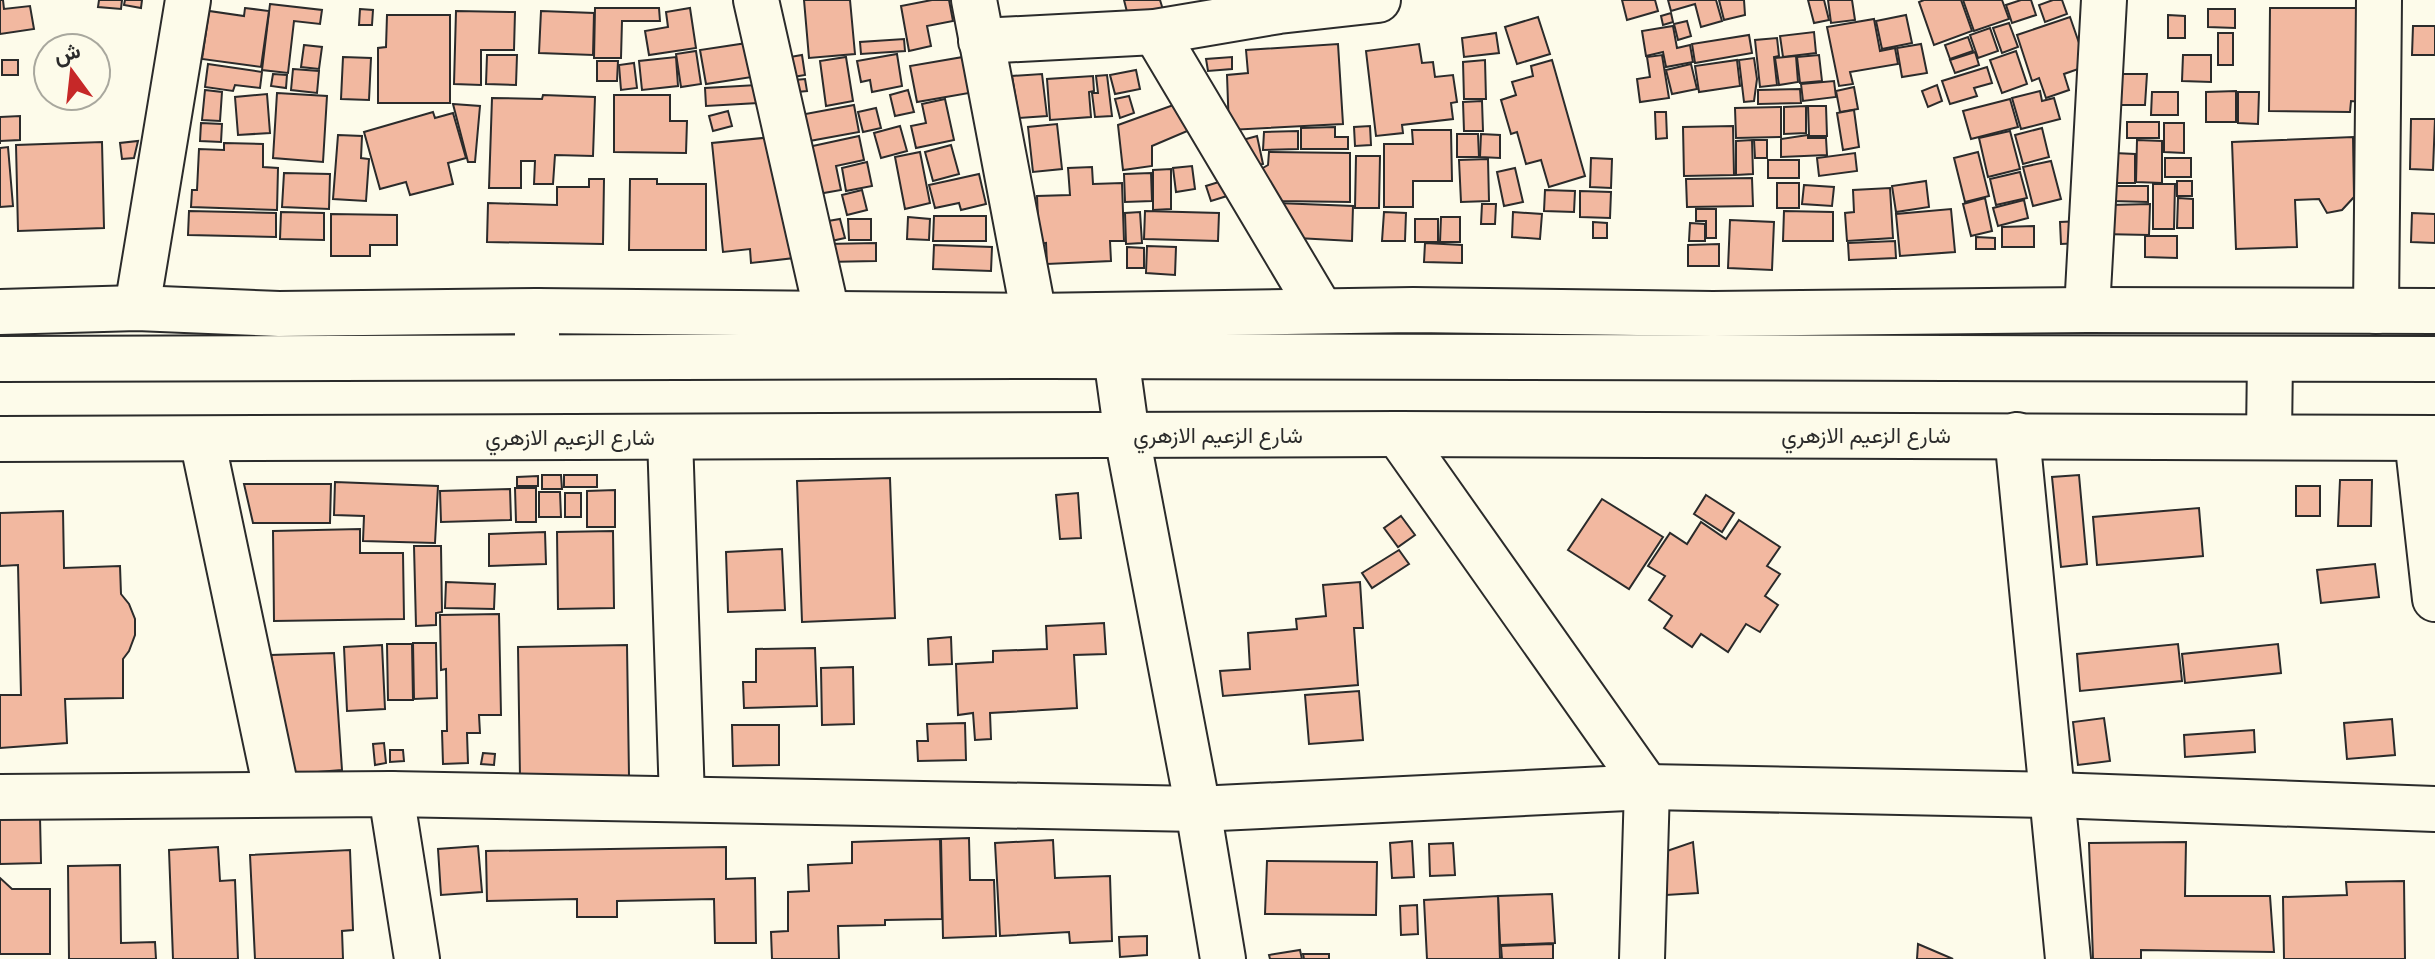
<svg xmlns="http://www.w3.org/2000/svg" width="2435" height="959" font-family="Roboto,Vazirmatn,sans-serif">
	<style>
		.building { fill: #f2b8a0; stroke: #2b2b2b; stroke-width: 2 }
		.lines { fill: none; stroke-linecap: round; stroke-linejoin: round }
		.minor-casing { stroke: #2b2b2b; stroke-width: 48 }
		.major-casing { stroke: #2b2b2b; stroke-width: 48 }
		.minor { stroke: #fdfbea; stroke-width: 44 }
		.major { stroke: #fdfbea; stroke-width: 44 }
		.labels { text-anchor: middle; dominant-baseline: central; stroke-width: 6; stroke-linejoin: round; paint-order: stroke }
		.street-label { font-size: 22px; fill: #2b2b2b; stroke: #fdfbea }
	</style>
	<rect width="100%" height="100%" fill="#fdfbea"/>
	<!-- building -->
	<g class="building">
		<path d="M0,0H3L4,9L30,6L34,29L0,34Z"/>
		<path d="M99,0H122L121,9L98,7Z"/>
		<path d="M125,0H142L141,8L124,5Z"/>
		<path d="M804,0H850L855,54L809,58Z"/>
		<path d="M932,0H949L953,21L927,26L931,46L909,51L901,6Z"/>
		<path d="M1124,0H1160L1164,13L1128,16Z"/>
		<path d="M1622,0H1655L1658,11L1627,20Z"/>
		<path d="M1668,0H1716L1722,21L1701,27L1695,4L1671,11Z"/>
		<path d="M1719,0H1744L1745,15L1724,20Z"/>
		<path d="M1808,0H1824L1829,20L1814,23Z"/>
		<path d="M1828,0H1852L1855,20L1831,23Z"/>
		<path d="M1924,0H1961L1972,31L1934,45L1919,2Z"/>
		<path d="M1963,0H2002L2009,19L1974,31Z"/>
		<path d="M2021,0H2031L2036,15L2012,23L2006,5Z"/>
		<path d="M2053,0H2062L2067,14L2045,22L2039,5Z"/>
		<path d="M270,4L322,10L320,24L294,21L288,73L262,70Z"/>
		<path d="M245,8L269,11L261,67L202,59L209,11L244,16Z"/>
		<path d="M595,8H659L660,21H622L621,58H594Z"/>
		<path d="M690,8L696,48L649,55L645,31L668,27L666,12Z"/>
		<path d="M2270,8H2362L2361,102L2351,101L2350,112L2269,111Z"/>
		<path d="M360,9L373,10L372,25H359Z"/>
		<path d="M2208,9H2235V28L2208,27Z"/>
		<path d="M456,11L515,12L514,50H481V85L454,84Z"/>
		<path d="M541,11L594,13L593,55L539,53Z"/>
		<path d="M1671,13L1673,22L1663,25L1661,16Z"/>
		<path d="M387,15H450V103H378V48L386,47Z"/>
		<path d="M1906,15L1912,43L1882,49L1876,21Z"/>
		<path d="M2168,15L2185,16V38H2168Z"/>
		<path d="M1538,17L1550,54L1517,64L1505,27Z"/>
		<path d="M2070,17L2087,66L2064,74L2069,90L2046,98L2039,78L2032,81L2017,35Z"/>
		<path d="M1874,19L1880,51L1895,48L1898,64L1850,72L1853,84L1839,86L1827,27Z"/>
		<path d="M1687,21L1691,36L1678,40L1674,24Z"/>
		<path d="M2009,23L2018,47L2002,53L1993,28Z"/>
		<path d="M1673,26L1677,48L1690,45L1693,62L1666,67L1663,52L1646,56L1642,31Z"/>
		<path d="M2413,26H2435V55H2412Z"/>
		<path d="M1990,28L1998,51L1978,58L1970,35Z"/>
		<path d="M1814,32L1816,53L1783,57L1780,36Z"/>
		<path d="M1496,33L1499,53L1464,57L1462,38Z"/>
		<rect x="2218" y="33" width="15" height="32"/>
		<path d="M1749,35L1752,53L1695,63L1692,44Z"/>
		<path d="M1968,37L1973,51L1950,59L1945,45Z"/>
		<path d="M1777,38L1779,56L1774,57L1777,85L1760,87L1755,40Z"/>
		<path d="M904,39L905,51L861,54L860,42Z"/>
		<path d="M747,43L752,77L706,84L700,50Z"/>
		<path d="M1338,44L1343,124L1229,130L1227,75L1248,73L1246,50Z"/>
		<path d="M1419,44L1422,63L1433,62L1435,77L1453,75L1457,102L1451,103L1453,119L1402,125L1403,133L1376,136L1366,51Z"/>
		<path d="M1921,44L1927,73L1902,77L1897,48Z"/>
		<path d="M304,45L322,47L319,69L301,67Z"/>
		<path d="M696,51L701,84L681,87L676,54Z"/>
		<path d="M2016,51L2027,84L2002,93L1990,60Z"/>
		<path d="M1975,52L1979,65L1955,73L1950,60Z"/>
		<path d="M897,54L902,86L872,92L870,80L861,82L857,61Z"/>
		<path d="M487,55H517L516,85L486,84Z"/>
		<path d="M802,55L805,75L793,77L790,57Z"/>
		<path d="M1662,55L1669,98L1640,102L1637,79L1650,77L1647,57Z"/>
		<path d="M1819,55L1822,81L1800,83L1797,57Z"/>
		<path d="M2183,55H2211V82L2182,81Z"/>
		<path d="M1796,56L1798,82L1779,85L1775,58Z"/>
		<path d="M343,57L371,58L369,100L341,99Z"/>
		<path d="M676,57L678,86L642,90L639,61Z"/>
		<path d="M846,57L853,101L826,106L820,61Z"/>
		<path d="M963,57L969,93L917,102L910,66Z"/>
		<path d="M1232,57V69L1208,71L1206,59Z"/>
		<path d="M1754,58L1757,79L1754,101L1744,102L1739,60Z"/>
		<rect x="2" y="60" width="16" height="15"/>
		<path d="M1485,60L1486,99H1464L1463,62Z"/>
		<path d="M1552,60L1585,176L1549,187L1541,160L1526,164L1517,132L1511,134L1501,100L1516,95L1512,82L1533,76L1531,66Z"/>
		<path d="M1737,60L1740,86L1699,92L1695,66Z"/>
		<path d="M597,61H618L617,81H597Z"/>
		<path d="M634,63L637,88L621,90L619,65Z"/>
		<path d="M208,64L262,72L260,88L235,85L233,91L205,87Z"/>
		<path d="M1691,64L1697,89L1672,94L1666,70Z"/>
		<path d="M1987,67L1992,83L1974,88L1977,96L1950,104L1942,81Z"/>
		<path d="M293,69L319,71L317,93L291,90Z"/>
		<path d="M1136,70L1140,89L1115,94L1110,75Z"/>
		<path d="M273,74L287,75L286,88L271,86Z"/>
		<path d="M1042,74L1047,116L1019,118L1012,76Z"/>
		<path d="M2119,74H2147L2145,105H2119Z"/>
		<path d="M1107,75L1112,116L1095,117L1092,93H1098L1096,76Z"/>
		<path d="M1093,76L1094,91L1089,92L1091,117L1050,120L1047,79Z"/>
		<path d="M805,79L807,91L797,92L795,80Z"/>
		<path d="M1834,81L1836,97L1803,101L1801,84Z"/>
		<path d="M757,85L758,103L706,106L705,88Z"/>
		<path d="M1937,85L1942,101L1928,107L1922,91Z"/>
		<path d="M1854,87L1858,109L1840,112L1836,91Z"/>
		<path d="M1800,89L1801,103L1758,104V90Z"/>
		<path d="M205,90L222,92L220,121L202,120Z"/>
		<path d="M908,90L914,112L895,116L890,95Z"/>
		<path d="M2040,91L2042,101L2054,98L2060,119L2021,129L2012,98Z"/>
		<path d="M2236,91V122H2206V92Z"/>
		<path d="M2152,92H2178V115H2151Z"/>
		<path d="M2238,92H2259L2258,124L2238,123Z"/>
		<path d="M277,93L327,96L323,162L273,158Z"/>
		<path d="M267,94L270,133L238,135L235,97Z"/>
		<path d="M543,95L595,97L593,156L555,155L553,184H534L535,161H521V188H489L492,98L542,99Z"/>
		<path d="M614,95H670V121H687L686,153L614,152Z"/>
		<path d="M1129,96L1134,113L1120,118L1115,99Z"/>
		<path d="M945,99L954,140L916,148L911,126L926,123L922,104Z"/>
		<path d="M2010,99L2018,127L1971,139L1963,111Z"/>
		<path d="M1482,101L1483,131H1464L1463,102Z"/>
		<path d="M1179,103L1192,129L1152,146V166L1123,170L1118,125Z"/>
		<path d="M453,104L480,106L475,162H468Z"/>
		<path d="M854,105L859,132L804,142L800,115Z"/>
		<path d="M1806,106V133L1784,134V107Z"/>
		<path d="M1808,106H1826L1827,136H1809Z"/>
		<path d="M1781,107V137L1736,138L1735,108Z"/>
		<path d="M876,108L881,128L863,132L858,112Z"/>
		<path d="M1854,110L1859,147L1843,150L1837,113Z"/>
		<path d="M728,111L732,126L713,131L709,116Z"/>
		<path d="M433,112L435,118L453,113L466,158L448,163L453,184L410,195L406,182L380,189L364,132Z"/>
		<path d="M1655,112H1666L1667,138L1656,139Z"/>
		<path d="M20,116V140L0,141V144V117Z"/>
		<path d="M2411,119H2435L2433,170L2410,169Z"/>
		<rect x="2127" y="122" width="32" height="16"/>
		<path d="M201,123L222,124L221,142L200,141Z"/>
		<path d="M2164,123H2184V153L2164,152Z"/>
		<path d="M1057,124L1062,169L1033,172L1028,127Z"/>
		<path d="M900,126L907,151L881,158L874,133Z"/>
		<path d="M1370,126L1371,145L1355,146L1354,127Z"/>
		<path d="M1733,126L1734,175L1684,176L1683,127Z"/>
		<path d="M1335,127V137H1348V149H1301V128Z"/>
		<path d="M2042,128L2049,157L2023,164L2015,135Z"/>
		<path d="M1412,130H1451L1452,181H1413V207H1384V144H1413Z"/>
		<path d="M1298,131V149L1263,150L1264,132Z"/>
		<path d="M2010,131L2020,169L1988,177L1979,138Z"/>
		<path d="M1457,134H1478L1479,157H1457Z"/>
		<path d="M1481,134L1500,135V158L1480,157Z"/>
		<path d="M338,135L362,136L361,158L369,159L366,201L333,199Z"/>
		<path d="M1808,135V138H1826L1827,155L1781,157V139Z"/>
		<path d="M783,136L794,258L751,263L750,249L723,252L712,143Z"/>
		<path d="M859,136L864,160L836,166L841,190L818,194L808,147Z"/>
		<path d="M1257,136L1263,164L1252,166L1239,141Z"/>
		<path d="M2353,137L2354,197L2342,210L2327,213L2319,199L2295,200L2297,247L2236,249L2232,142Z"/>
		<path d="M1752,140L1753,174L1736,175V141Z"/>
		<path d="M1754,140H1767V158H1755Z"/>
		<path d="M2137,140L2162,141V183L2136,182Z"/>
		<path d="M138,141L134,158L122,159L120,143Z"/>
		<path d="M102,142L104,228L18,231L16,145Z"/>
		<path d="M224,143L263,144V167L278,168L277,210L191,207L192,190H197L199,149L224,150Z"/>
		<path d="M951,145L959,174L933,181L925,152Z"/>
		<path d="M8,147L13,206L0,207V148Z"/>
		<path d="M920,152L930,203L905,209L895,157Z"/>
		<path d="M1269,152L1350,153V202L1278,201L1256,172L1268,165Z"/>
		<path d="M1978,152L1989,196L1965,202L1954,158Z"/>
		<path d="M1855,153L1857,171L1819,176L1817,158Z"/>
		<path d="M2114,153L2135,154V183H2114Z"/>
		<path d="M1356,156H1380L1379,208H1355Z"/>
		<path d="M1591,158L1612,159L1611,188L1590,187Z"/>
		<rect x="2165" y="158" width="26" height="19"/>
		<path d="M1488,159L1489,201L1461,202L1459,160Z"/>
		<rect x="1768" y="160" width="31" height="18"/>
		<path d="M2051,161L2061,199L2033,206L2023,167Z"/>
		<path d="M867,162L872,186L846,191L842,168Z"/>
		<path d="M1192,166L1195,189L1176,192L1173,168Z"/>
		<path d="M1092,167L1093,184L1122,183L1124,241H1110L1111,261L1047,264L1046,243L1039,244L1037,196L1070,195L1068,168Z"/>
		<path d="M1515,168L1523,202L1504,206L1497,172Z"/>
		<path d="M1171,169V209L1153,210V170Z"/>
		<path d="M2020,172L2027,198L1996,205L1990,179Z"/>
		<path d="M284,173L330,174L329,209L282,207Z"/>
		<path d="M1151,173L1152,201L1125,202L1124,174Z"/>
		<path d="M979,174L986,204L961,210L959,203L935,208L929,185Z"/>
		<path d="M1752,178L1753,206L1687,207L1686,179Z"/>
		<path d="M589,179H604L603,244L487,242L488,203L557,205V187H589Z"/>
		<path d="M630,179H657V184H706V250H629Z"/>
		<path d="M1222,181L1227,196L1211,201L1206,186Z"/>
		<path d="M1926,181L1929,207L1896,212L1892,186Z"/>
		<rect x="2177" y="181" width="15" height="15"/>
		<rect x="1777" y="183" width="22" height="25"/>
		<path d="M2153,184H2175L2174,229H2153Z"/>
		<path d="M1804,185L1834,187L1832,206L1802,204Z"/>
		<path d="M2112,186H2148V202L2112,201Z"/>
		<path d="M1890,188L1893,238L1847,241L1845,213L1854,212L1853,190Z"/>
		<path d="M862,190L867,210L847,215L842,195Z"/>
		<path d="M1545,190L1575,191L1574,212L1544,211Z"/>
		<path d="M1580,191L1611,192L1610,218L1580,217Z"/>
		<path d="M1985,198L1992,231L1971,236L1963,204Z"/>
		<path d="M2178,198L2193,199V228H2177Z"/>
		<path d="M2024,200L2028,218L1998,226L1993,208Z"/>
		<path d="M1277,203L1353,206L1352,241L1297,238Z"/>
		<path d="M1482,204H1496L1495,224H1481Z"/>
		<path d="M2150,204L2149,235L2101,234L2110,205Z"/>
		<path d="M1696,209H1716V238H1706V221H1696Z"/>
		<path d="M1951,209L1955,252L1900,256L1896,214Z"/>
		<path d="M189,211L276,213V237L188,235Z"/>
		<path d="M1145,211L1219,213L1218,241L1144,239Z"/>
		<path d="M1784,211L1833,212V241H1783Z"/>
		<path d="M281,212L324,213V240L280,239Z"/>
		<path d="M1140,212L1142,243L1126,244L1125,213Z"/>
		<path d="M1384,212L1406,213L1405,241H1382Z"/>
		<path d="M1513,212L1542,214L1540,239L1512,237Z"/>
		<path d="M2412,213L2435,214V243L2411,242Z"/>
		<path d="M331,214L397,215V245H370V256H331Z"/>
		<path d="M934,216H986V241H933Z"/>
		<path d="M908,217L930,219L929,240L907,239Z"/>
		<path d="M1441,217H1460V242H1440Z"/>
		<path d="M840,219L845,238L827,242L822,222Z"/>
		<path d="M848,219H871V240H849Z"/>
		<rect x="1415" y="219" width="23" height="23"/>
		<path d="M1730,220L1774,222L1772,270L1728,268Z"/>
		<path d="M2082,221V243L2061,244L2060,222Z"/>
		<path d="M1593,222L1607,223V238H1593Z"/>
		<path d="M1690,223L1705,224V241H1689Z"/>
		<path d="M2034,226V247H2002V227Z"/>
		<path d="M2145,236H2177V258L2145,257Z"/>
		<path d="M1976,237L1995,238V249H1976Z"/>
		<path d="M1895,241L1896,258L1849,260L1848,243Z"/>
		<path d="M876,243V261L826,262V244Z"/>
		<path d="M1425,243L1462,245V263L1424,262Z"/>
		<path d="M1719,244V266H1688V245Z"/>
		<path d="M934,245L992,247L991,271L933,269Z"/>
		<path d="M1147,246L1176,247L1175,275L1146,273Z"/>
		<path d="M1127,247L1144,248V268H1127Z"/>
		<path d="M542,475H561L562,489H542Z"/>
		<rect x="564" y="475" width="33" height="12"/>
		<path d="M2079,475L2087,564L2061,567L2052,477Z"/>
		<path d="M538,476V486H517V477Z"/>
		<path d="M890,478L895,618L802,622L797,481Z"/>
		<path d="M2340,480H2372L2371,526H2338Z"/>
		<path d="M335,482L438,486L435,543L363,541L364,516L334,515Z"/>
		<path d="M244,484H331L330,523H253Z"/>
		<rect x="2296" y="486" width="24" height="30"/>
		<path d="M515,488H536V522H516Z"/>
		<path d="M510,489L511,520L441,522L440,491Z"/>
		<path d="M615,490V527H587V491Z"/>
		<path d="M539,492H560L561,517H539Z"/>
		<rect x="565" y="493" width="16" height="24"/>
		<path d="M1078,493L1081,538L1060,539L1056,495Z"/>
		<path d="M1706,495L1734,513L1722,532L1694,514Z"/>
		<path d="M1602,499L1663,537L1629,589L1568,550Z"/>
		<path d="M2199,508L2203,556L2097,565L2093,517Z"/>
		<path d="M63,511L64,568L120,566L121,594L129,604L135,619V635L129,651L123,659V698L65,699L67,743L0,748V695H21L18,565L0,566V513Z"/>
		<path d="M1401,516L1415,535L1398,547L1384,528Z"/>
		<path d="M1739,520L1780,547L1767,566L1780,574L1765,596L1778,605L1760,632L1746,624L1728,652L1701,634L1692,647L1664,628L1672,616L1649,600L1665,576L1648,566L1670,533L1687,544L1701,522L1726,539Z"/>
		<path d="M360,529V553H403L404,619L274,621L273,531Z"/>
		<path d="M613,531L614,608L558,609L557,532Z"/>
		<path d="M545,532L546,564L489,566V534Z"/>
		<path d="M414,546H441L442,612L436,613V625L416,626Z"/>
		<path d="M782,549L785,610L728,612L726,552Z"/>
		<path d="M1399,550L1409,564L1372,588L1362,573Z"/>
		<path d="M2375,564L2379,597L2321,603L2317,570Z"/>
		<path d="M446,582L495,584L494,609L445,608Z"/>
		<path d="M1360,582L1363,628H1354L1358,685L1223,696L1220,671L1250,669L1248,633L1297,629L1296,619L1326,616L1323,585Z"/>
		<path d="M499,614L501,715H479L480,733H467L468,763L443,764L442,731H447L446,669L441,670L440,615Z"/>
		<path d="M1104,623L1106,654L1074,655L1077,708L990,713L991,739L975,740L973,713L958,715L956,664L993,662V651L1047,649L1046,626Z"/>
		<path d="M951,637L952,664L929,665L928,639Z"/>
		<path d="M413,643H436L437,698L414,699Z"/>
		<path d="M387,644H412L413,700H388Z"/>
		<path d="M2178,644L2182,681L2080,691L2077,654Z"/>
		<path d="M2278,644L2281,673L2185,683L2182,654Z"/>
		<path d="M382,645L385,709L347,711L344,647Z"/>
		<path d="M627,645L629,776L520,778L518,647Z"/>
		<path d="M815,648L817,706L744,708L743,682H756V649Z"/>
		<path d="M334,653L342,770L293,774L271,655Z"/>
		<path d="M853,667L854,724L822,725L821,668Z"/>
		<path d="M1359,691L1363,740L1309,744L1305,695Z"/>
		<path d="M2104,718L2110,761L2078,765L2073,722Z"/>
		<path d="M2392,719L2395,755L2347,759L2344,723Z"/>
		<path d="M965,723L966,760L918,761L917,741H928L927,724Z"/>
		<path d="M732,725H779V765L733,766Z"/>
		<path d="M2254,730L2255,752L2185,757L2184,735Z"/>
		<path d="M384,743L386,763L375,765L373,744Z"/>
		<path d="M390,750H403L404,761L390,762Z"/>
		<path d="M483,753L495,754L494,765L481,764Z"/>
		<path d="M40,817L41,863L0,864V819Z"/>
		<path d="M969,838L970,880H994L996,936L943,938L941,839Z"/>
		<path d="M940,839L942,919L885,920V925L838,926L839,959H772L771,932L788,931V892L809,891L808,865L852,863V842Z"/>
		<path d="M1053,840L1055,878L1110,876L1112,941L1070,943L1069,932L1000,936L995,843Z"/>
		<path d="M1412,841L1414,877L1392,878L1390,843Z"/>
		<path d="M1693,842L1698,893L1666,895L1664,852Z"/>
		<path d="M2186,842L2185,896H2270L2274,952L2141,950V959H2093L2089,843Z"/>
		<path d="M1453,843L1455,875L1430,876L1429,844Z"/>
		<path d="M478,846L482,892L441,895L438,849Z"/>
		<path d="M218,847L220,881L235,880L238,959H173L169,850Z"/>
		<path d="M726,847V879L755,878L756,943H715L714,899L617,901V917H577V899L487,901L486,851Z"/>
		<path d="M350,850L353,930L342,931L343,959H255L250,855Z"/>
		<path d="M1267,861L1377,862L1376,915L1265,914Z"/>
		<path d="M120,865L121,943L155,942L156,959H69L68,866Z"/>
		<path d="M0,878L12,889H50V954H0Z"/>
		<path d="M2404,881L2405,959H2284L2283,897L2347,895L2346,882Z"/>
		<path d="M1552,894L1555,943L1500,945L1498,896Z"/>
		<path d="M1498,896L1500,959H1427L1424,900Z"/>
		<path d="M1417,905L1418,934L1401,935L1400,906Z"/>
		<path d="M1147,936V955L1120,957L1119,937Z"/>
		<path d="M1553,944V959H1502L1501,946Z"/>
		<path d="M1918,944L1953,959H1917Z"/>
		<path d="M1300,950L1302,959H1270L1269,955Z"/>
		<path d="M1303,954H1329V959H1304Z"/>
	</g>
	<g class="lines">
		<defs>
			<g id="minor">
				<path d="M756,0L827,313"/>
				<path d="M974,0L1034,316"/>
				<path d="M1155,32L1321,311"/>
				<path d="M981,41L1155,32L1279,11L1378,0"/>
				<path d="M137,308L188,0"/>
				<path d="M2087,310L2104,0"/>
				<path d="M2376,311L2379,0"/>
				<path d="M0,312L137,308L279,314L537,311L1034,316L1413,310L1713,314L2087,310L2435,311"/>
				<path d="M1116,356L1127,436L1198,809L1223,959"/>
				<path d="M1398,434L1647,787L1642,959"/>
				<path d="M2017,435L2068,959"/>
				<path d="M670,437L682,799"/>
				<path d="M2417,438L2435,599"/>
				<path d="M202,439L277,794"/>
				<path d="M391,794L417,959"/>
				<path d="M0,797L391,794L1198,809L1647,787L2053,795L2435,809"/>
			</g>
			<g id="major">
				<path d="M537,357V311"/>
				<path d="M0,359L1047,356L2435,359"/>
				<path d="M2269,436L2270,359"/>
				<path d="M0,439L1398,434L2435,438"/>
			</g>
		</defs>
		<!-- minor casing -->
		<use href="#minor" class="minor-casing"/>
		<!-- major casing -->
		<use href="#major" class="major-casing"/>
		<!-- minor -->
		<use href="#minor" class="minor"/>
		<!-- major -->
		<use href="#major" class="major"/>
	</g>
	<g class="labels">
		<!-- street labels -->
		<g class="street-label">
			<text x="1218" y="435">شارع الزعيم الازهري</text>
			<text x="1866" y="435">شارع الزعيم الازهري</text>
			<text x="570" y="437">شارع الزعيم الازهري</text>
		</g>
	</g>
	<!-- north arrow -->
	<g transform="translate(72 72) rotate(345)"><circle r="38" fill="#fdfbea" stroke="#a9a89e" stroke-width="2"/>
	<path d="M0-6L14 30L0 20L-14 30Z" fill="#c62828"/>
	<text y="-12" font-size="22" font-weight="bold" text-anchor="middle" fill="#2b2b2b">ش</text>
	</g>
</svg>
